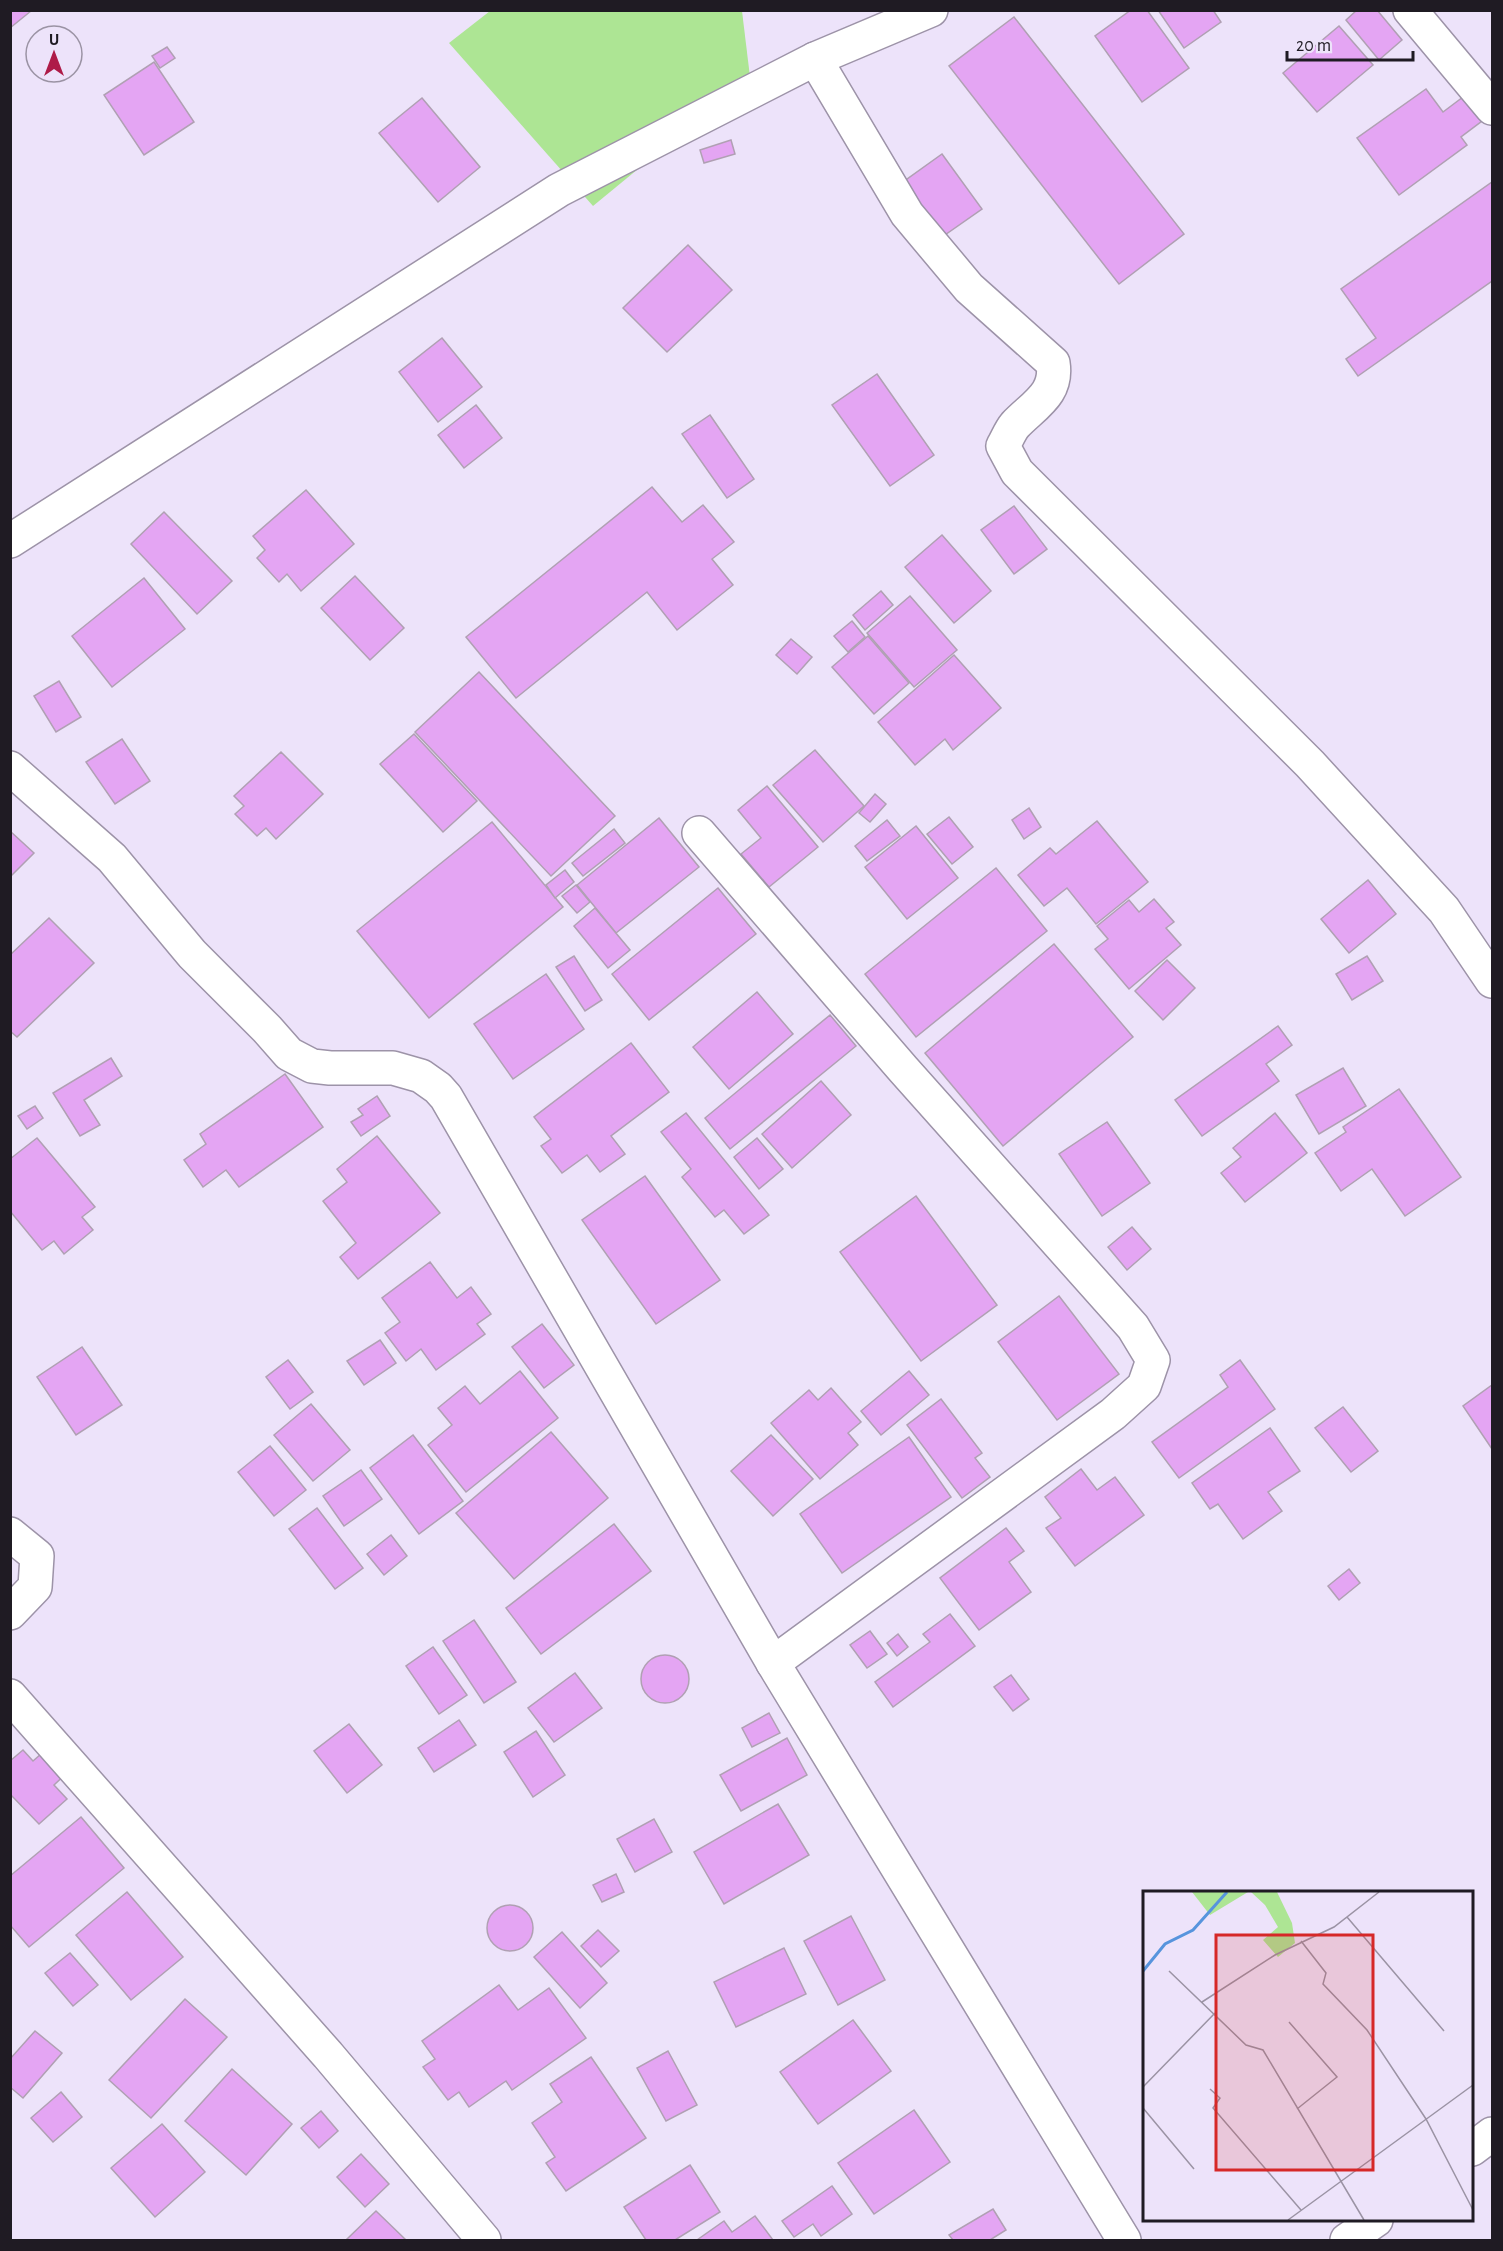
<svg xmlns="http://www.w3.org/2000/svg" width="1503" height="2251" font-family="'Alegreya Sans',sans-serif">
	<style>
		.green { fill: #ade594 }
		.building { fill: #e4a5f3; stroke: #b0a0b3; stroke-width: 1.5 }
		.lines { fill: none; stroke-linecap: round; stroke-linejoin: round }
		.street-casing { stroke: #9d93a8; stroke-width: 36 }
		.street { stroke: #fff; stroke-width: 33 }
		.inset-river { fill: none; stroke: #5794dd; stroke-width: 3 }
		.inset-road { fill: none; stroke: #9b93a4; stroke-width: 1.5 }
		.view { fill: #d62828; fill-opacity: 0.15; stroke: #d62828; stroke-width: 3 }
		.inset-edge { fill: none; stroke: #1f1b23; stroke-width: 3 }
	</style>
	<rect width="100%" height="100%" fill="#ede3fa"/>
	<!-- green -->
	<path class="green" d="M490,11H742L750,77L593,206L449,43Z"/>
	<!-- building -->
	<g class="building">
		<path d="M10,10H31V11L10,28Z"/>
		<path d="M1131,10H1147L1189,68L1142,102L1095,36Z"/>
		<path d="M1158,10H1213L1221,22L1184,48Z"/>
		<path d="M1357,10H1377L1402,40L1379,60L1346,20Z"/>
		<path d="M1014,17L1184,234L1119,284L949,66Z"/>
		<path d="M1339,26L1373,65L1317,112L1283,73Z"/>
		<path d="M167,47L175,58L160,68L152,56Z"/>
		<path d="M154,62L194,122L144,155L104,95Z"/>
		<path d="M1426,89L1443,112L1463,97L1482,121L1461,137L1467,145L1399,195L1357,138Z"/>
		<path d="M422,98L480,167L438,202L379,133Z"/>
		<path d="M731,140L735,154L704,163L700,150Z"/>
		<path d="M942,154L982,209L942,237L903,182Z"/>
		<path d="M1492,182V281L1358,376L1346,359L1376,338L1341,289Z"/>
		<path d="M688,245L732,290L667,352L623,308Z"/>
		<path d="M442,338L482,387L438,422L399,372Z"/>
		<path d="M877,374L934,455L890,486L832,405Z"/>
		<path d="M476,405L502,438L464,468L438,435Z"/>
		<path d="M710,415L754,479L727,498L682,434Z"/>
		<path d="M652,487L682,522L703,505L734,542L712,559L733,585L677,630L647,592L516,698L466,637Z"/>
		<path d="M306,490L354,544L301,591L287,574L279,582L257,558L265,550L253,536Z"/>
		<path d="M1014,506L1047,549L1014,574L981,530Z"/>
		<path d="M164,512L232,581L197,614L131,544Z"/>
		<path d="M942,535L991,591L954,623L905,567Z"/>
		<path d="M355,576L404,628L370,660L321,608Z"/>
		<path d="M144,578L185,629L112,687L72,636Z"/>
		<path d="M881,591L893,605L865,630L853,615Z"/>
		<path d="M910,596L957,650L914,687L867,633Z"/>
		<path d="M852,621L865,637L848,652L834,636Z"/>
		<path d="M868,636L909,683L874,714L832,667Z"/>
		<path d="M791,639L812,657L797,674L776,655Z"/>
		<path d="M954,655L1001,708L953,750L945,739L915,765L878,722Z"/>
		<path d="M479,672L615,816L551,876L415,732Z"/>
		<path d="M59,681L81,717L56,732L34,696Z"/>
		<path d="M414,734L477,801L443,832L380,764Z"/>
		<path d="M122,739L150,781L115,804L86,762Z"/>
		<path d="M815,750L864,806L823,842L773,785Z"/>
		<path d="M281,752L323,794L276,839L266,828L257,836L235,814L244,806L234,796Z"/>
		<path d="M767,786L818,847L769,887L741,854L761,838L738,810Z"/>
		<path d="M875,794L886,804L870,822L859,813Z"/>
		<path d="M1029,808L1041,827L1024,839L1012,820Z"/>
		<path d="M949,817L973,847L952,864L927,834Z"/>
		<path d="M659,818L699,867L616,933L577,885Z"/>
		<path d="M887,820L900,836L867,861L855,846Z"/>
		<path d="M1097,821L1148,882L1096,924L1067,888L1044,906L1018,875L1050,848L1056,854Z"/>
		<path d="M492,822L563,907L429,1018L357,931Z"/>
		<path d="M916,826L958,878L907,919L865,867Z"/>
		<path d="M614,829L625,843L583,876L572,863Z"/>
		<path d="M10,831L34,853L10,877Z"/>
		<path d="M996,868L1047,931L916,1037L865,974Z"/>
		<path d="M565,870L574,882L555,898L546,885Z"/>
		<path d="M1368,880L1396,914L1349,953L1321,919Z"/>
		<path d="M576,885L590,902L577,913L562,896Z"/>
		<path d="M718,888L756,934L649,1020L612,974Z"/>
		<path d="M1154,899L1174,922L1166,928L1181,945L1129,989L1095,949L1108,939L1097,926L1129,900L1139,912Z"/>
		<path d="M595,908L630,950L608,968L574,926Z"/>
		<path d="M49,918L94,963L17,1037L10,1031V955Z"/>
		<path d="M1054,944L1133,1037L1003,1146L925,1053Z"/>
		<path d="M574,956L602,1000L585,1011L556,967Z"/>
		<path d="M1367,956L1383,981L1352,1000L1336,974Z"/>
		<path d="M1167,960L1195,988L1163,1020L1135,991Z"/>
		<path d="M546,974L584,1029L513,1079L474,1024Z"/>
		<path d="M757,992L793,1034L729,1089L693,1047Z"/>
		<path d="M830,1015L856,1046L730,1149L705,1118Z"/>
		<path d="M1278,1026L1292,1045L1266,1064L1279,1081L1202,1136L1175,1100Z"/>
		<path d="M631,1043L669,1092L611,1136L625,1154L600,1172L587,1155L562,1173L541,1146L551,1139L534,1117Z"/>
		<path d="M111,1058L122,1076L84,1100L100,1125L80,1136L53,1093Z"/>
		<path d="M1343,1068L1366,1106L1319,1134L1296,1095Z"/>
		<path d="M285,1074L323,1127L239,1187L226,1170L203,1187L184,1160L206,1144L200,1134Z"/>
		<path d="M821,1081L851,1115L792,1168L762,1134Z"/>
		<path d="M1399,1089L1461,1177L1405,1216L1372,1169L1341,1191L1315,1153L1346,1132L1343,1127Z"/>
		<path d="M377,1096L390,1116L361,1136L351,1122L363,1115L358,1109Z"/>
		<path d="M35,1106L43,1118L27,1129L18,1116Z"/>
		<path d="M686,1113L769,1215L744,1234L724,1210L715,1217L682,1177L691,1169L661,1132Z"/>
		<path d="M1275,1113L1307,1153L1245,1202L1221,1173L1241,1157L1233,1148Z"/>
		<path d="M1107,1122L1150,1183L1102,1216L1059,1154Z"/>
		<path d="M377,1136L440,1213L358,1279L340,1257L356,1243L323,1201L347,1182L337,1169Z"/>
		<path d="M37,1138L95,1207L82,1217L93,1230L64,1254L54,1241L42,1250L10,1211V1159Z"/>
		<path d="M757,1138L783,1169L759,1189L734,1157Z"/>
		<path d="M645,1176L720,1280L656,1324L582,1220Z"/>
		<path d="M916,1196L997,1305L921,1361L840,1252Z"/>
		<path d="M1132,1227L1151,1249L1127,1270L1108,1247Z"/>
		<path d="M430,1262L457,1298L471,1287L491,1314L477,1324L485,1334L436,1370L421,1349L406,1361L385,1333L400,1322L382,1298Z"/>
		<path d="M1059,1296L1119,1374L1057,1420L998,1342Z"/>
		<path d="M542,1324L574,1365L544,1388L512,1347Z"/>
		<path d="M380,1340L396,1363L364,1385L347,1361Z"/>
		<path d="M82,1347L122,1405L76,1435L37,1377Z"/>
		<path d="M288,1360L313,1392L290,1409L266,1377Z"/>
		<path d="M1240,1360L1275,1409L1179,1478L1152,1442L1228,1387L1220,1375Z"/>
		<path d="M520,1371L558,1418L466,1492L428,1445L452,1425L438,1408L465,1386L480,1404Z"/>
		<path d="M909,1371L929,1395L881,1435L861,1411Z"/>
		<path d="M1492,1385V1449L1463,1406Z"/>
		<path d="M831,1388L861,1422L848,1433L858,1445L820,1479L771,1423L809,1390L818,1400Z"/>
		<path d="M941,1399L982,1453L975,1458L990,1477L962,1498L907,1425Z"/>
		<path d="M311,1404L350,1450L313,1481L274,1435Z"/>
		<path d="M1343,1407L1378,1451L1351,1472L1315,1428Z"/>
		<path d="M1270,1428L1300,1471L1268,1492L1282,1511L1243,1539L1218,1504L1210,1509L1192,1483Z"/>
		<path d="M551,1432L608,1498L514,1579L456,1513Z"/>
		<path d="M413,1435L463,1501L419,1534L370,1468Z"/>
		<path d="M771,1435L813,1479L773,1516L731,1471Z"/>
		<path d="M909,1437L951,1497L842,1573L800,1514Z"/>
		<path d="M270,1446L306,1490L274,1516L238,1472Z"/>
		<path d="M1081,1469L1097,1490L1115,1477L1144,1515L1075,1566L1046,1528L1061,1518L1045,1497Z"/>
		<path d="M361,1470L382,1499L344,1526L323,1496Z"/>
		<path d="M317,1508L363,1568L335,1589L289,1529Z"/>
		<path d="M614,1524L651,1571L541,1654L506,1608Z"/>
		<path d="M1006,1528L1024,1551L1009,1562L1031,1592L979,1630L940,1578Z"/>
		<path d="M391,1535L407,1556L384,1575L367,1554Z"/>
		<path d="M1349,1569L1360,1583L1339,1600L1328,1586Z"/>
		<path d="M950,1614L975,1646L893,1707L875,1682L930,1642L923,1634Z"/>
		<path d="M474,1620L516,1682L484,1703L443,1641Z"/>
		<path d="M870,1631L887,1654L867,1668L850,1645Z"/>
		<path d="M898,1634L908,1647L897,1656L887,1643Z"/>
		<path d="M433,1647L467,1695L439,1714L406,1666Z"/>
		<circle cx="665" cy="1679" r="24"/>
		<path d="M575,1673L602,1708L554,1742L528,1708Z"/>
		<path d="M1011,1675L1029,1699L1013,1711L994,1687Z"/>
		<path d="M769,1713L780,1733L752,1747L742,1728Z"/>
		<path d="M459,1720L476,1745L434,1772L418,1748Z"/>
		<path d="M349,1724L382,1765L347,1793L314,1751Z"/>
		<path d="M536,1731L565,1775L533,1797L504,1752Z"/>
		<path d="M787,1738L807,1775L741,1811L720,1775Z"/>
		<path d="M49,1747L70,1770L54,1785L67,1799L39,1824L10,1794V1761L23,1750L33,1761Z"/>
		<path d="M778,1804L809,1855L724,1904L694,1852Z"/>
		<path d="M81,1817L124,1868L29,1947L10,1925V1876Z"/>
		<path d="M654,1819L672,1852L635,1872L617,1839Z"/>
		<path d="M616,1874L624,1892L602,1902L593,1885Z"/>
		<path d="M127,1892L183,1957L131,2000L76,1935Z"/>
		<circle cx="510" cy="1928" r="23"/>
		<path d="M851,1916L885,1980L838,2005L804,1941Z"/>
		<path d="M598,1930L619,1951L601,1967L581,1946Z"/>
		<path d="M562,1932L607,1983L580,2008L534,1957Z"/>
		<path d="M784,1948L806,1994L736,2027L714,1982Z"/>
		<path d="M70,1953L98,1985L73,2006L45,1973Z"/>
		<path d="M499,1985L518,2010L549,1988L586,2038L512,2090L506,2081L469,2107L459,2092L448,2100L423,2067L435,2059L422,2041Z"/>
		<path d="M185,1999L227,2037L151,2118L109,2080Z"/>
		<path d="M853,2020L891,2071L818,2124L780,2072Z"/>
		<path d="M35,2031L62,2053L23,2098L10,2087V2059Z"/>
		<path d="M668,2051L697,2105L666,2121L637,2068Z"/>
		<path d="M591,2057L646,2138L566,2191L546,2163L555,2157L532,2123L562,2102L550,2084Z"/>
		<path d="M232,2069L292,2124L246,2175L185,2121Z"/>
		<path d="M61,2092L82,2117L53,2142L31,2118Z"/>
		<path d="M914,2110L950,2162L874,2214L838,2163Z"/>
		<path d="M321,2111L338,2131L319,2148L301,2128Z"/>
		<path d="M162,2124L205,2172L155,2217L111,2168Z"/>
		<path d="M361,2154L389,2184L365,2207L337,2177Z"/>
		<path d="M690,2165L720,2212L675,2240H646L624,2207Z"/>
		<path d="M832,2186L852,2214L821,2236L813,2224L794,2237L782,2221Z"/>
		<path d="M993,2209L1006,2230L990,2240H953L949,2235Z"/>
		<path d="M376,2211L406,2240H346Z"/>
		<path d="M755,2216L773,2240H697L724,2221L732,2232Z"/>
	</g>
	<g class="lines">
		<defs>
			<g id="street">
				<path d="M1410,10L1492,108"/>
				<path d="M815,59L907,214L969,288L1053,363C1058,394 1034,405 1015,425C1010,431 1007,439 1003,446L1017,472L1310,764L1444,910L1492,981"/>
				<path d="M10,541L559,190L815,59L931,10"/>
				<path d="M10,768L112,858L192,954L267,1029L289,1054L312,1066L330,1068H393L421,1076L438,1088L446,1097L773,1663L1124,2240"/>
				<path d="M699,833L903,1069L1133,1327L1153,1360L1144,1386L1113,1414L773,1663"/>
				<path d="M10,1534L37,1556L35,1587L10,1613"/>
				<path d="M10,1696L328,2055L484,2240"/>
				<path d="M1472,2149L1492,2134"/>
				<path d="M1347,2240L1376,2220"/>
			</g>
		</defs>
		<!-- street casing -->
		<use href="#street" class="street-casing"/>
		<!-- street -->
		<use href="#street" class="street"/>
	</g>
	<!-- overview -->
	<g transform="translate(1143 1891)">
		<rect width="330" height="330" fill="#ede3fa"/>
		<path d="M49,1H105L67,24ZM108,1H134L149,32L152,52L135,66L120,49L135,36L122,14Z" fill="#ade594"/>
		<path class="inset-river" d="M0,80L22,53L50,39L84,1"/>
		<path class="inset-road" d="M204,26L301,140M158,50L183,82L180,93L224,139L283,228L330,319M26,80L103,154L120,159L221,329M59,111L132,64L191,36L236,1M146,131L194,186L154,218M0,196L72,122M67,198L77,207L70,217L158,319M0,217L51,278M145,329L330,194"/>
		<path class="view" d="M73,44H230V279H73Z"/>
		<rect width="330" height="330" class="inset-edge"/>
	</g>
	<!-- border -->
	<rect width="1503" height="2251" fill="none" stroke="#1f1b23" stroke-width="24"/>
	<!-- north arrow -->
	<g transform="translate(54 54)"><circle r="28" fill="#ede3fa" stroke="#9b93a4" stroke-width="1.5"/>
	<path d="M0-4.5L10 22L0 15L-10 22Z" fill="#ae1b48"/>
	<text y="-9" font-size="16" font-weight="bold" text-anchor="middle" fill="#1f1b23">U</text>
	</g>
	<!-- scale -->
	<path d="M1287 51v9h126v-9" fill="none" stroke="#1f1b23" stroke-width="3"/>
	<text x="1296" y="51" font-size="18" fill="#1f1b23" stroke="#ede3fa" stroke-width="4.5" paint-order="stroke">20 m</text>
</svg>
